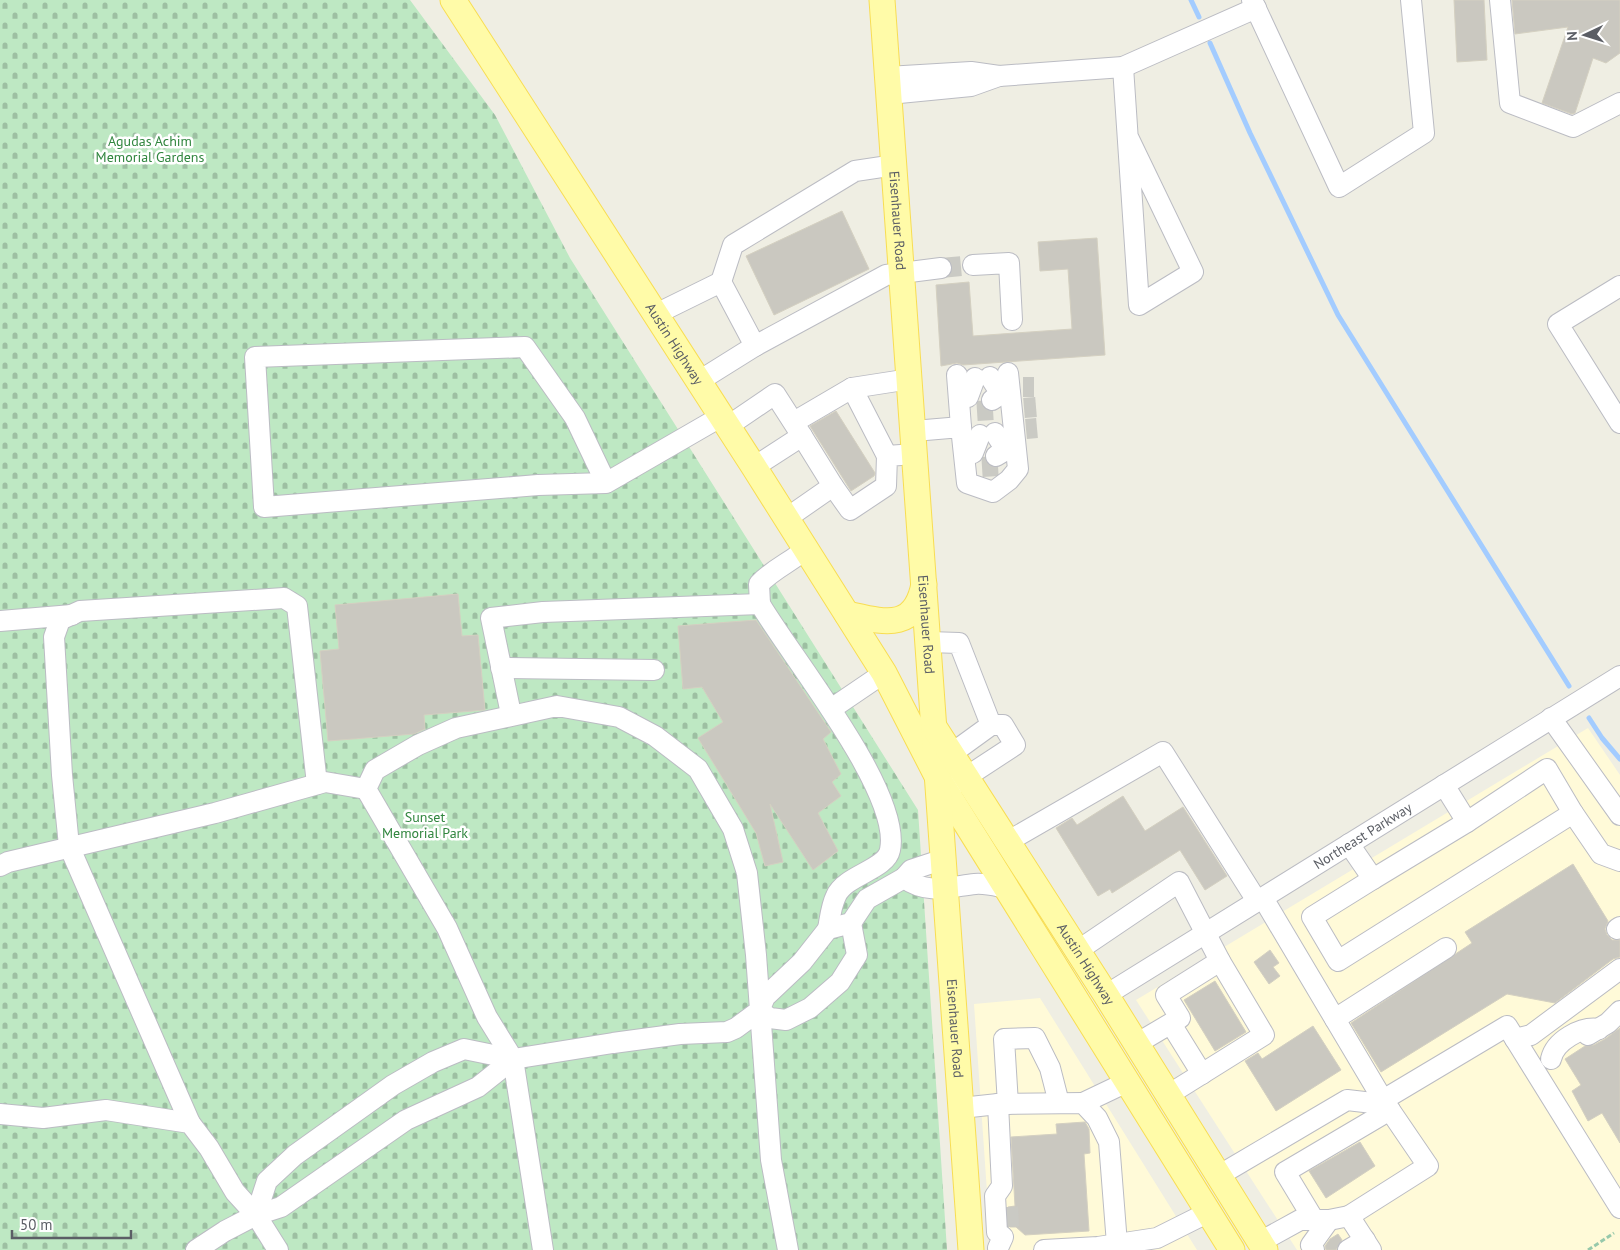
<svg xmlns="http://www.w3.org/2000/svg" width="1620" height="1250" font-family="'PT Sans',sans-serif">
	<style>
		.commercial { fill: #fffad8 }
		.cemetery { fill: url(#cemetery-stones) }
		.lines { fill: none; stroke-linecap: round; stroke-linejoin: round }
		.stream { stroke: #a3ccff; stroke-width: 5 }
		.building { fill: #cac8c0; stroke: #d4d0c1 }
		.minor-tunnel { stroke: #cacac4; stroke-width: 20; stroke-dasharray: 20 10; stroke-linecap: butt }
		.minor-casing { stroke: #bbbcc3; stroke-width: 22 }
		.major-casing { stroke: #f8dd53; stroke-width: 27 }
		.path { stroke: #97c9ab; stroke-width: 3; stroke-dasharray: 5 2.5; stroke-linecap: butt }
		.minor { stroke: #fff; stroke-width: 20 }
		.major { stroke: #fffba8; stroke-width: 25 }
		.labels { text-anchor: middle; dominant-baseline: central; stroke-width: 5; stroke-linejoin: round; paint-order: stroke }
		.park-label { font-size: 14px; fill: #31863f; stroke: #fff }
		.street-label { font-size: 14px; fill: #5b5e65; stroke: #fff }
	</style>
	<defs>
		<pattern id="cemetery-stones" width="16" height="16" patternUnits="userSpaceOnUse" patternTransform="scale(1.25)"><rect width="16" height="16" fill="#bee8c3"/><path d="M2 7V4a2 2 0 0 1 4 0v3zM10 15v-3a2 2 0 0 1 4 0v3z" fill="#9dbfa2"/></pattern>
	</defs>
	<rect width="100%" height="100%" fill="#efeee3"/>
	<!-- commercial -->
	<g class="commercial">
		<path d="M1588,728L1620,775V1250H1297L1136,1000Z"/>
		<path d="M1040,998L1197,1250H991L974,1004Z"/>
	</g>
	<!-- cemetery -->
	<path class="cemetery" d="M0,0H410L495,115L570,258L918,810L947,1250H0Z"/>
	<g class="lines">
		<!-- stream -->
		<g class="stream">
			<path d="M1191,0L1199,17"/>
			<path d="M1210,43L1250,133L1338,315L1569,686"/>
			<path d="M1589,718L1602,738L1620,759"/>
		</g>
	</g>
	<!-- building -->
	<g class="building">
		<path d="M1454,0H1484L1487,60L1457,62Z"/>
		<path d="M1512,0H1620V53L1606,63L1593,58L1575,113L1572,114L1542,103L1568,27L1515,34Z"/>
		<path d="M842,211L869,269L774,315L746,256Z"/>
		<path d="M1097,238L1105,355L963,365L957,363L941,366L936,285L969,282L973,336L1072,329L1068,269L1040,271L1038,242Z"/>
		<path d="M836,411L875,473L874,476L851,491L810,426Z"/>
		<path d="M458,594L462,636L478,635L485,710L424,715L425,729L414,734L328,741L320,651L339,649L335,605Z"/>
		<path d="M756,620L831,732L823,739L841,774L832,782L841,796L818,813L838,851L813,870L770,804L783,862L765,866L756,833L698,738L723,722L702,687L683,689L678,626Z"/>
		<path d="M1123,796L1145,831L1183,807L1227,876L1205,890L1180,850L1112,893L1110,889L1098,896L1056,828L1072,818L1077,825Z"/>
		<path d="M1573,864L1608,921L1605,929L1607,935L1612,940H1620V957L1613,959L1555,1003L1507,994L1381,1072L1351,1023L1472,943L1465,932Z"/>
		<path d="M1270,950L1279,963L1273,967L1280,976L1269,984L1254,962Z"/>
		<path d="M1215,981L1246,1032L1215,1051L1184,1000Z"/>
		<path d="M1313,1026L1341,1070L1276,1111L1245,1061L1258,1053L1262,1059Z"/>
		<path d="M1620,1028V1143L1602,1113L1588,1121L1572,1091L1581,1085L1565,1059L1585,1046L1594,1045L1605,1039Z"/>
		<path d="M1085,1122L1089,1129L1090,1153L1084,1154L1089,1231L1025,1235L1016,1227H1010L1008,1207L1015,1206L1011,1137L1057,1134L1056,1124Z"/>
		<path d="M1360,1142L1375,1166L1326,1198L1309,1171Z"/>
		<path d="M1338,1234L1342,1240L1336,1250H1326L1325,1246L1330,1239Z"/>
	</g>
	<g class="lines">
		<!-- minor-tunnel -->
		<g class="minor-tunnel">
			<path d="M941,268L973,265"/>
			<path d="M1023,387H1034"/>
			<path d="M1024,408L1036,407"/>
			<path d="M977,411L993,410"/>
			<path d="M1026,429L1037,428"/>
			<path d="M982,467L998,466"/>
			<path d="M1008,1207L1009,1228"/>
		</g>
		<defs>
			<g id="minor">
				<path d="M1252,0L1339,187L1424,133L1411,0"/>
				<path d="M1500,0L1510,103L1573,127L1620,103"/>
				<path d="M1123,67L1139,305L1193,272L1128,137"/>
				<path d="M999,76L1123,67L1256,8"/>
				<path d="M887,77L971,72L999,76L971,86L889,94"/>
				<path d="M973,265L1009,263L1012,320"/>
				<path d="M721,282L733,245L855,171L895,165"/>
				<path d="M1620,286L1558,324L1620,423"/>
				<path d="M656,314L721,282L755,346L699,381"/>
				<path d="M755,346L886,275L941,268"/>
				<path d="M957,375L961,427"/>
				<path d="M990,377L1001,394"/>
				<path d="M968,397L975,378"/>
				<path d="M992,400L1001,394L1010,393"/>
				<path d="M794,422L852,388"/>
				<path d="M728,426L775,394L802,436"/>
				<path d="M914,431L961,427L967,483L993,492L1009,480L1018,469L1008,373"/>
				<path d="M995,433L1006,450"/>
				<path d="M973,453L980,435"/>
				<path d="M887,456L852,388L910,379"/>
				<path d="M996,456L1006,450L1015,449"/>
				<path d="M754,467L802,436L833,486L787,518"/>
				<path d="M606,483L538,485L264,507L255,357L525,347L575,418L606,483L722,416"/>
				<path d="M833,486L850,510L886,486L887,456L901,455"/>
				<path d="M760,604L759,584C773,569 791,562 806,549"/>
				<path d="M0,621L72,615"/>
				<path d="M929,642L959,643L991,725L951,754"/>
				<path d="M501,668L654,670"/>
				<path d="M831,709L884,673"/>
				<path d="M511,714L491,618L543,612L760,604C791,657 902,792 890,850C886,870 845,875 836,896C831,906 830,918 828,929"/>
				<path d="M1551,718L1620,815"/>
				<path d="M954,785L1015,745L1003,725H991"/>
				<path d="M1573,813L1601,854L1620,861"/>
				<path d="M1007,842L1163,752L1257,901"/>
				<path d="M1349,844L1373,879L1467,822L1444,785"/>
				<path d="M0,866L8,862L215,813L325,782L366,789"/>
				<path d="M904,878C927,895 949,887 975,884C985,883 996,886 1006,888"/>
				<path d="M1373,879L1312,917L1338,961L1573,813L1547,769L1467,822"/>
				<path d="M1263,898L1383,1100L1507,1026L1620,1208"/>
				<path d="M1617,929L1620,927"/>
				<path d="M1077,951L1179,882L1220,961L1264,1035L1168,1095"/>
				<path id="s1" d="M1106,995L1620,676"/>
				<path d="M759,1011L770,1018L786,1020L810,1008L840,982L857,955L851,923"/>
				<path d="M1335,1019L1446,948"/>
				<path d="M1171,1024L1202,1074"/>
				<path d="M1588,1035L1608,1023L1620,1011"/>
				<path d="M1515,1039L1531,1035L1620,969"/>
				<path d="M1136,1044L1180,1018L1166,995L1220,961"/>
				<path d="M513,1059L543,1250"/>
				<path d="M1551,1059C1555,1041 1581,1026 1599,1029"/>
				<path d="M1083,1103L1127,1082"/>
				<path d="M998,1104L1002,1186L995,1196L997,1232L1003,1237L998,1248"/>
				<path d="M1008,1104L1004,1039L1035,1038L1050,1068L1059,1103"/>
				<path d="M961,1108L998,1104L1083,1103L1097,1118L1109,1142L1117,1244"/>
				<path d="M0,1114L43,1118L106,1110L190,1123L209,1148L235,1192L256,1215L278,1250"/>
				<path d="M190,1123L69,846L62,775L54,637L60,620L80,611L284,598L297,606L317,784"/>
				<path d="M1218,1176L1347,1100L1373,1103L1383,1100L1428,1166L1349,1216"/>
				<path d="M256,1215L267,1181L295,1155L393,1085L433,1062L464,1049L513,1059"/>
				<path d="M1314,1220L1285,1172L1390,1110"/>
				<path d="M1260,1242L1300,1220H1329L1349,1216L1371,1250"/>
				<path d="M196,1250L225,1231L256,1215L281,1207L406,1120L478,1087L513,1059"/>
				<path d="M788,1250L771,1160L756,955L747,873L733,829L698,769L655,736L619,717L557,706L456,728L418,745L375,770L366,789L447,928L487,1017L513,1059L613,1043L680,1034L727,1032L736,1028L759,1011L765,997L802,962L828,929L851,923L867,899L904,878L911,870L944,859"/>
				<path d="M1044,1250L1098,1247L1157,1238L1209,1212"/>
				<path d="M1314,1250L1311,1245L1329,1220"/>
				<path d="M1348,1250L1365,1240"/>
			</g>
			<g id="major">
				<path id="s2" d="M453,0L754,467L884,673L939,780L1232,1250"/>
				<path id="s3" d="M882,0L971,1250"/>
				<path d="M847,614C884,622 915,632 924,584"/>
				<path id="s4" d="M936,730L1106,995L1265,1250"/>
			</g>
		</defs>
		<!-- minor casing -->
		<use href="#minor" class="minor-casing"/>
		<!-- major casing -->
		<use href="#major" class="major-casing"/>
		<!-- path -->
		<path class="path" d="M1588,1250L1614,1233"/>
		<!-- minor -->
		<use href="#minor" class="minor"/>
		<!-- major -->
		<use href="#major" class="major"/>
	</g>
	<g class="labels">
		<!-- park labels -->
		<g class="park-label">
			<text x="150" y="141">Agudas Achim<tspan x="150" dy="16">Memorial Gardens</tspan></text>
			<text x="425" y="817">Sunset<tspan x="425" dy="16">Memorial Park</tspan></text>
		</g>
		<!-- street labels -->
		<g class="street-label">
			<text stroke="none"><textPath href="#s3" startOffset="221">Eisenhauer Road</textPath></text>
			<text stroke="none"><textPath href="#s2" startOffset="409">Austin Highway</textPath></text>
			<text stroke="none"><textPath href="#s3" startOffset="626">Eisenhauer Road</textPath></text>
			<text stroke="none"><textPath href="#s1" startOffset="302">Northeast Parkway</textPath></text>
			<text stroke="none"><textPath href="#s4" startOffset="278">Austin Highway</textPath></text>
			<text stroke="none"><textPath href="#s3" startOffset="1031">Eisenhauer Road</textPath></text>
		</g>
	</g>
	<!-- north arrow -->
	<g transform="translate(1585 35) rotate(266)" stroke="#ffffff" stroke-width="4" paint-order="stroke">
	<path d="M0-4L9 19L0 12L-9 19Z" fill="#5b5e65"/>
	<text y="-8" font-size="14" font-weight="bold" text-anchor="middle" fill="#5b5e65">N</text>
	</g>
	<!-- scale -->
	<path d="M12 1230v8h119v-8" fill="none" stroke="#5b5e65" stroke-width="2.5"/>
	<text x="20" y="1230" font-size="15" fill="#5b5e65" stroke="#ffffff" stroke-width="4" paint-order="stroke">50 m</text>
</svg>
